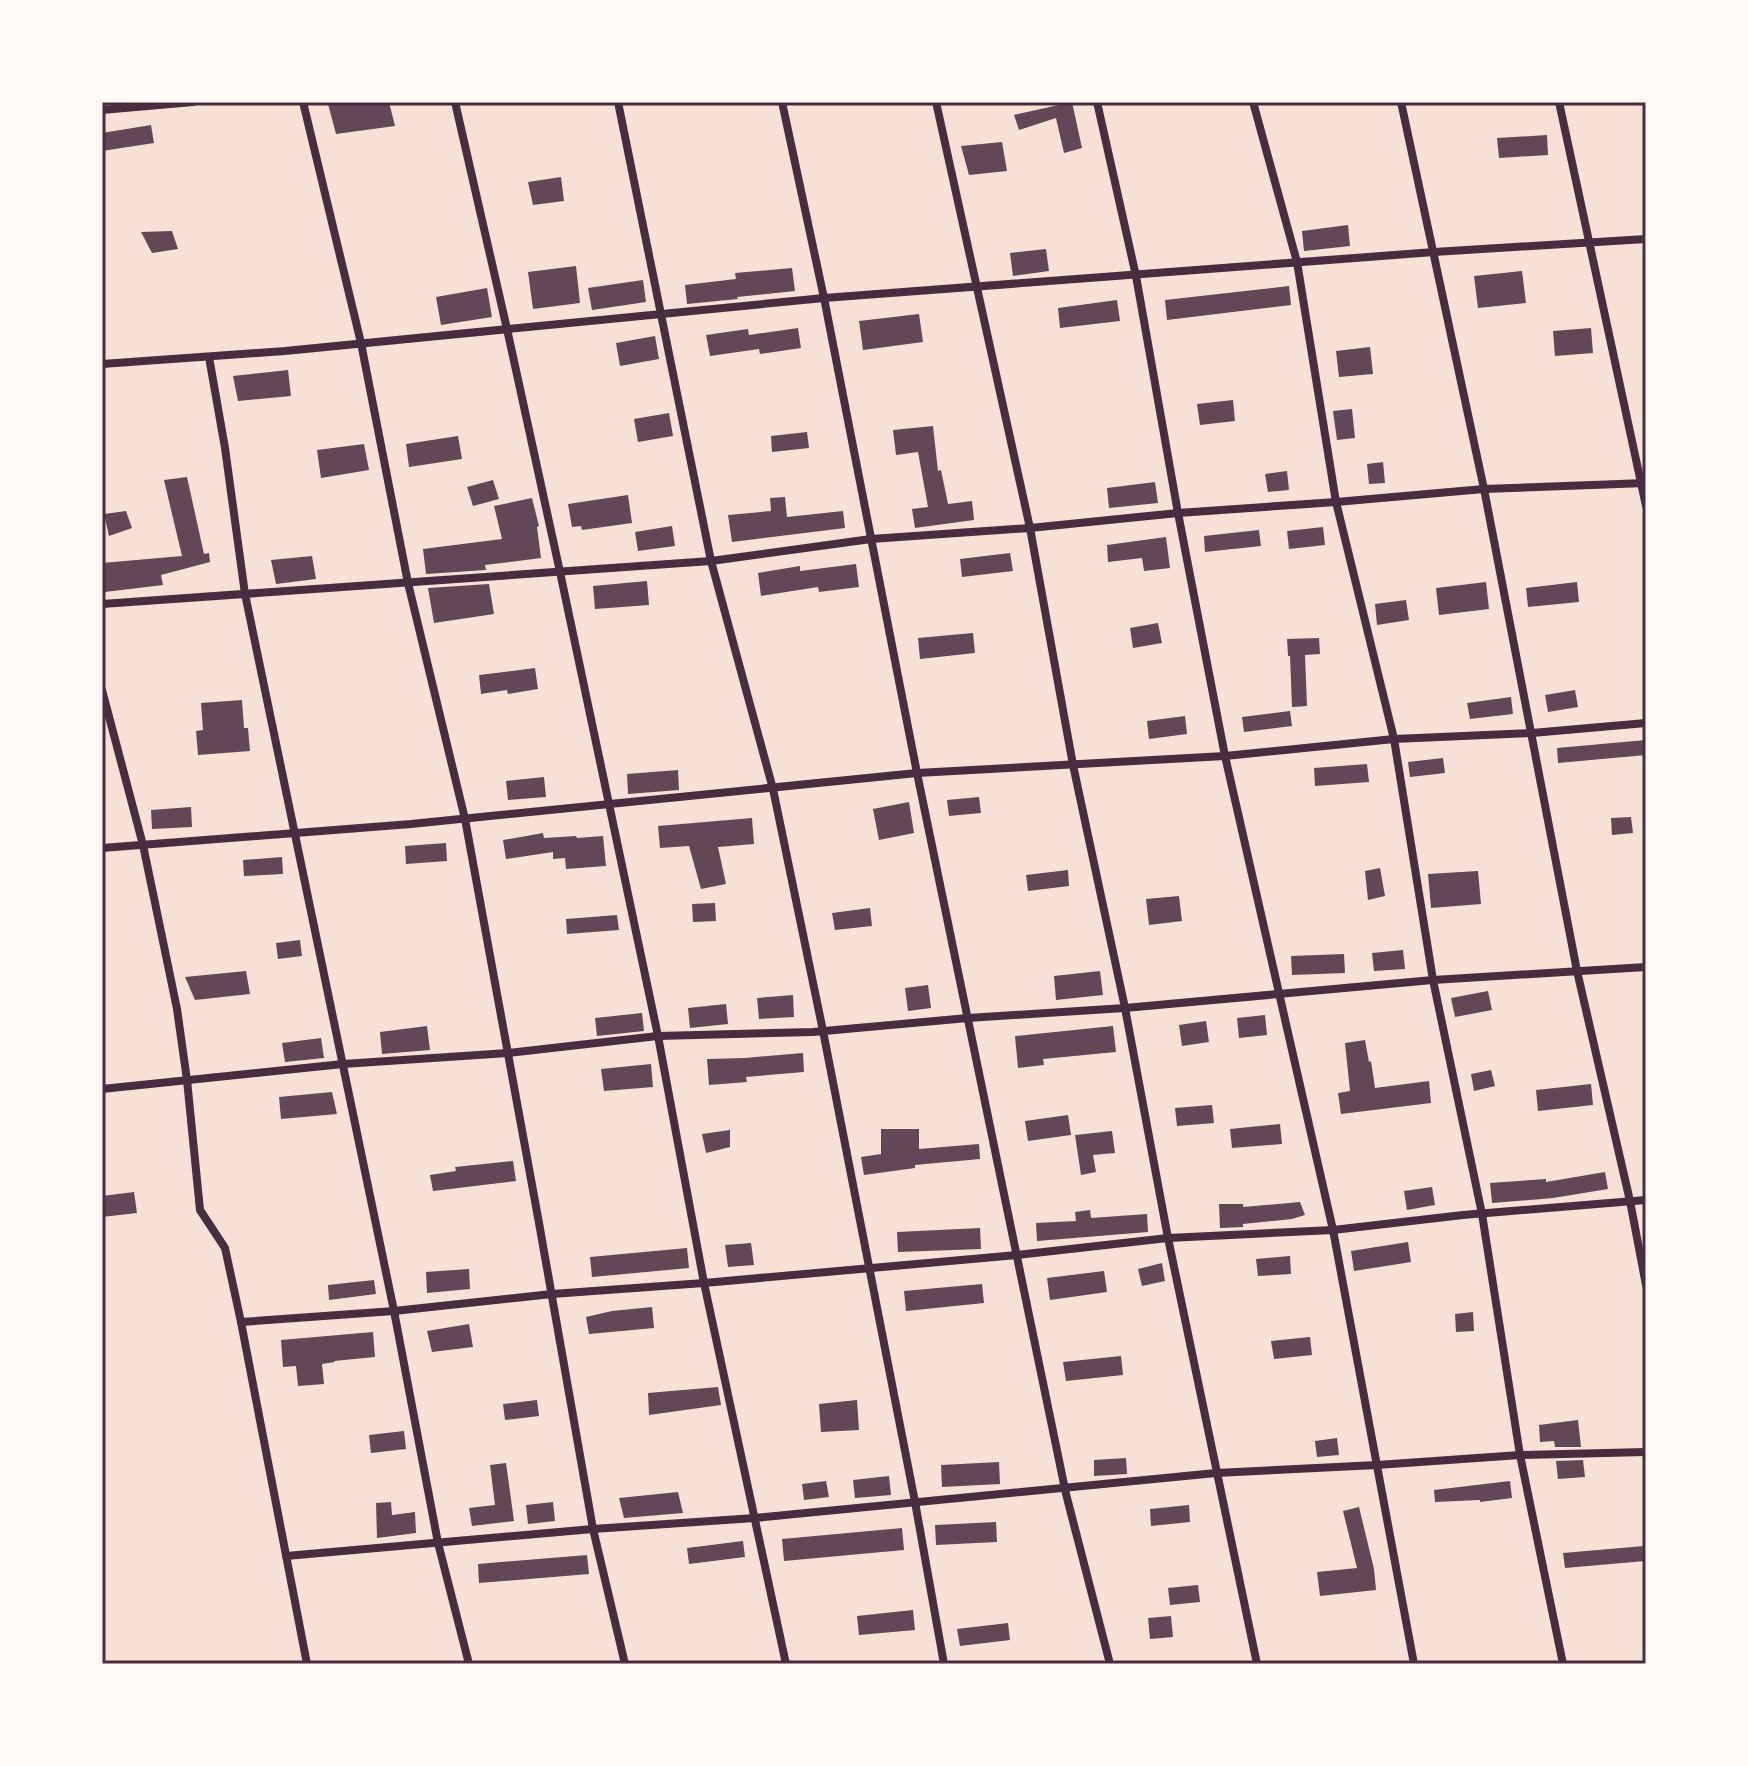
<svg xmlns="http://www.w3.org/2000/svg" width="1748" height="1766" font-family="'Source Sans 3',sans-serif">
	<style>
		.building { fill: #644757 }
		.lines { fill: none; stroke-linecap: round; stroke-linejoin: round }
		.minor { stroke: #4a2c40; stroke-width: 8 }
		.neatline { fill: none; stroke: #4a2c40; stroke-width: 3 }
	</style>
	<rect width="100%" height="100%" fill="#f7e1d7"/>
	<!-- building -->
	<g class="building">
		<path d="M350,102H389L395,126L336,134L328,104Z"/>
		<path d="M1072,102L1082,148L1064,153L1056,118L1019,130L1014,115Z"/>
		<path d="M151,125L154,143L102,151V133Z"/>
		<path d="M1547,135L1548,155L1499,158L1497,138Z"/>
		<path d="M1002,142L1007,171L969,175L961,146Z"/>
		<path d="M561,177L564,201L533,205L528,182Z"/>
		<path d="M1348,225L1350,246L1304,251L1302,231Z"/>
		<path d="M172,231L178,249L152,253L141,232Z"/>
		<path d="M1046,249L1049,271L1013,276L1010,253Z"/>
		<path d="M576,266L580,303L533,309L528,272Z"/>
		<path d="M792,268L795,291L737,297L738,299L687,304L685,285L736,279L735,273Z"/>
		<path d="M1522,271L1526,303L1478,308L1474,276Z"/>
		<path d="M643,280L646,302L592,310L588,288Z"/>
		<path d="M1289,286L1291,305L1167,320L1165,300Z"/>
		<path d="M487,288L492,317L441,325L436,297Z"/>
		<path d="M1117,300L1120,321L1060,328L1058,308Z"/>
		<path d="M919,314L923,342L863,350L859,321Z"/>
		<path d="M798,328L801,348L760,354L759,349L710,356L706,335L748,329L749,335Z"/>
		<path d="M1591,328L1593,353L1555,356L1553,331Z"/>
		<path d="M655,336L659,359L620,366L616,343Z"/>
		<path d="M1370,347L1373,374L1339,377L1336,351Z"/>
		<path d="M288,370L291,396L238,401L233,376Z"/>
		<path d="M1233,400L1235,421L1200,425L1197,404Z"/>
		<path d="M1352,409L1355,438L1337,440L1333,411Z"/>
		<path d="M669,413L673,436L638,442L634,419Z"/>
		<path d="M933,426L938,471L941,470L948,504L972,501L974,520L915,528L912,509L928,507L918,452L896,455L893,430Z"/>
		<path d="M807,432L809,448L772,452L771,436Z"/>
		<path d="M458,436L462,459L409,467L406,444Z"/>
		<path d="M364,444L369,470L321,478L317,450Z"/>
		<path d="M1383,462L1385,483L1369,484L1367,464Z"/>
		<path d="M1287,471L1289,490L1268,492L1265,474Z"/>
		<path d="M187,477L204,554L209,553L210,562L161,575L163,585L105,592L102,563L182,556L164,480Z"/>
		<path d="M493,480L499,499L473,506L467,487Z"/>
		<path d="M1155,482L1158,503L1109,508L1107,488Z"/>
		<path d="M628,495L632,523L582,530L581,526L572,527L568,504Z"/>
		<path d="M785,497L787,517L843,511L845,528L732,542L728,515L771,511L770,498Z"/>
		<path d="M532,498L539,526L537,527L541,558L485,565L486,570L426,574L423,549L502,539L494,506Z"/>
		<path d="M126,511L132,528L109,536L104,514Z"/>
		<path d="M672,526L675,546L638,551L635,532Z"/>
		<path d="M1323,527L1325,545L1289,549L1287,531Z"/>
		<path d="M1259,530L1261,546L1205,552L1204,536Z"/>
		<path d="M1166,537L1170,568L1144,571L1142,558L1108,562L1107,545Z"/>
		<path d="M1010,553L1013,571L962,577L960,559Z"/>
		<path d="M312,556L316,579L276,584L271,560Z"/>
		<path d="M856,564L859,587L819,592L818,587L761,596L758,573L800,566V571Z"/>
		<path d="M647,581L649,605L595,609L593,586Z"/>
		<path d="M1486,582L1489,609L1439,615L1436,588Z"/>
		<path d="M1577,582L1579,602L1528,607L1526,588Z"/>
		<path d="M489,584L494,614L434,623L428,588Z"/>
		<path d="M1406,600L1409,620L1377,625L1375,604Z"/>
		<path d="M1158,623L1162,643L1133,648L1130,628Z"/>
		<path d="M973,633L975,653L920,659L918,638Z"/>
		<path d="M1319,638L1320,654L1305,655L1307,706L1292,707L1290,656H1288L1287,639Z"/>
		<path d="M535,668L538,689L508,694L507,690L481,694L479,675Z"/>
		<path d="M1575,690L1578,707L1548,712L1545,695Z"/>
		<path d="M1511,697L1513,714L1470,719L1467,703Z"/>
		<path d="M242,700L244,728H248L250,751L198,755L196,731L203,730L201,703Z"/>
		<path d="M1290,711L1292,726L1244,732L1242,717Z"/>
		<path d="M1185,716L1187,734L1149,739L1147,721Z"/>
		<path d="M1646,740V755L1558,763L1557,748Z"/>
		<path d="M1443,758L1445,773L1410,777L1408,762Z"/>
		<path d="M1367,764L1369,782L1315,786L1314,768Z"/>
		<path d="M678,770L679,790L628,794L627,774Z"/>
		<path d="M544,777L546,797L508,800L506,781Z"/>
		<path d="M979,797L981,813L949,816L947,800Z"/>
		<path d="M909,802L914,833L879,840L873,809Z"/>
		<path d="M191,807L192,827L152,829L151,810Z"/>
		<path d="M1631,817L1633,833L1612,835L1611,818Z"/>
		<path d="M752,818L754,844L718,847L726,884L701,889L689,846L660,848L658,826Z"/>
		<path d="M543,833L544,838L576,836L577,838L603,836L606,866L566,869L565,858L553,859V852L506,859L503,840Z"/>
		<path d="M446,843L447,861L406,864L405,846Z"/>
		<path d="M282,857L283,874L244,876L243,860Z"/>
		<path d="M1380,868L1385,896L1368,900L1365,871Z"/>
		<path d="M1068,870L1069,886L1028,891L1026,875Z"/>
		<path d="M1478,871L1481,904L1431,908L1428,874Z"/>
		<path d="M1179,896L1182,921L1149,925L1146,899Z"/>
		<path d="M715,903L716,921L693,922L692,904Z"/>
		<path d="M870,908L872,926L835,930L832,913Z"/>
		<path d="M617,915L619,930L567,934L566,919Z"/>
		<path d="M300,940L302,956L278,959L276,943Z"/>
		<path d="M1403,950L1405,969L1374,971L1372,953Z"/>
		<path d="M1344,954L1345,973L1292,975L1291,956Z"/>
		<path d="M246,971L250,994L195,1000L185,977Z"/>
		<path d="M1100,971L1103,995L1056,1000L1054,976Z"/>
		<path d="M928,985L931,1008L908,1011L905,988Z"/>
		<path d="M1488,991L1492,1010L1455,1017L1451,998Z"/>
		<path d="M793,995L794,1017L759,1019L757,998Z"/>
		<path d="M726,1004L728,1024L690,1028L688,1008Z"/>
		<path d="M642,1013L644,1031L597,1036L595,1018Z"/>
		<path d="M1265,1015L1267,1035L1239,1038L1237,1018Z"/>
		<path d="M1206,1021L1209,1042L1182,1046L1179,1025Z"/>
		<path d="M427,1026L430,1050L382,1054L380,1032Z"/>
		<path d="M1113,1026L1116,1052L1043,1059L1044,1065L1018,1068L1015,1036Z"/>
		<path d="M321,1038L324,1058L285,1062L282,1043Z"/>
		<path d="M1365,1040L1369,1062L1371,1061L1375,1088L1429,1081L1431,1103L1341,1114L1338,1093L1350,1091L1345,1043Z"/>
		<path d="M803,1053L804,1072L746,1077L747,1082L709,1085L707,1059L745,1058Z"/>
		<path d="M651,1064L653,1087L604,1091L601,1069Z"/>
		<path d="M1491,1070L1495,1086L1474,1091L1471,1074Z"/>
		<path d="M1591,1084L1593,1105L1538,1111L1536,1090Z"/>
		<path d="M332,1092L337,1114L281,1119L279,1097Z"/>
		<path d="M1212,1105L1214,1123L1177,1126L1175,1108Z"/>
		<path d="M1068,1115L1071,1135L1028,1141L1025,1121Z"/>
		<path d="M1280,1124L1282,1144L1232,1148L1230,1129Z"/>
		<path d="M881,1129H919V1149L979,1144L980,1159L915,1165V1168L864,1175L861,1157L881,1154Z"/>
		<path d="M730,1130V1147L706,1153L702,1134Z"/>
		<path d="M1112,1131L1115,1153L1093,1155L1096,1172L1081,1175L1075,1135Z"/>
		<path d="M513,1161L516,1181L433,1191L430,1175L456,1171L455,1167Z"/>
		<path d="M1605,1172L1608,1189L1553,1198L1492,1203L1490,1183L1546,1179V1182Z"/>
		<path d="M1432,1187L1435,1205L1407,1210L1404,1191Z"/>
		<path d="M134,1192L137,1213L102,1217V1196Z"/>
		<path d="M1300,1202L1305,1215L1292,1219L1243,1224V1227L1220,1228L1219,1204H1243V1207Z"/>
		<path d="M1090,1210L1091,1218L1147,1214L1148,1232L1037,1241L1036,1223L1076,1221L1075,1212Z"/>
		<path d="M980,1228L981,1249L898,1252L897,1232Z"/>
		<path d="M1408,1242L1411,1262L1354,1271L1351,1251Z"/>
		<path d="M751,1243L754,1265L728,1267L725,1245Z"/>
		<path d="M687,1248L689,1268L592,1277L590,1257Z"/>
		<path d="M1290,1256L1291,1274L1258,1276L1256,1259Z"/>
		<path d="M1162,1263L1165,1281L1142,1286L1138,1269Z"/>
		<path d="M469,1269L470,1289L427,1293L426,1272Z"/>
		<path d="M1104,1271L1107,1292L1050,1300L1047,1278Z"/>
		<path d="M374,1280L376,1294L329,1300L328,1285Z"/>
		<path d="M982,1284L984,1303L906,1311L904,1291Z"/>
		<path d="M652,1307L654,1328L589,1334L586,1317L612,1311Z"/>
		<path d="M1473,1312L1474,1331L1456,1332L1455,1314Z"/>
		<path d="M469,1324L473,1347L432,1352L427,1331Z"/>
		<path d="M373,1332L375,1357L334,1361L335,1362L322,1364L324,1384L298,1386L296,1366L283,1367L281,1340Z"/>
		<path d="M1310,1337L1312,1355L1274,1359L1271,1341Z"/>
		<path d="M1121,1356L1123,1375L1066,1381L1063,1362Z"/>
		<path d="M718,1387L721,1405L649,1415L648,1393Z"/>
		<path d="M537,1400L539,1416L505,1420L503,1404Z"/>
		<path d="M857,1400L859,1430L821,1432L819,1404Z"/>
		<path d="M1578,1420L1581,1447H1555L1554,1441L1540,1442L1539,1425Z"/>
		<path d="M404,1431L406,1449L371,1453L369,1435Z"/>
		<path d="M1337,1438L1339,1455L1317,1457L1315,1441Z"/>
		<path d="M1126,1458L1127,1474L1094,1476V1460Z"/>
		<path d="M1583,1460L1585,1477L1558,1479L1556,1461Z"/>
		<path d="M999,1462L1000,1484L942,1487L941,1465Z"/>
		<path d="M506,1463L514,1521L472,1526L469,1508L495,1505L490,1465Z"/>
		<path d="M889,1476L891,1495L855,1498L853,1480Z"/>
		<path d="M826,1481L829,1497L804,1500L802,1484Z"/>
		<path d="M1510,1481L1512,1498L1480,1502V1500L1435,1502L1434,1490Z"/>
		<path d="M678,1492L683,1513L624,1518L619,1498Z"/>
		<path d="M391,1502L392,1515L415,1512L416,1533L377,1538L376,1503Z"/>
		<path d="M553,1502L555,1521L528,1524L526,1505Z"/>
		<path d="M1189,1505L1190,1522L1151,1526L1150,1509Z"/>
		<path d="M1359,1507L1374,1569L1376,1590L1320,1596L1317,1572L1357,1568L1343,1511Z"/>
		<path d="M996,1522L997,1542L936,1545L935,1525Z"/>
		<path d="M902,1528L904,1550L784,1561L782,1539Z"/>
		<path d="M743,1541L745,1557L689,1564L687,1548Z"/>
		<path d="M1644,1546L1645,1561L1565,1568L1563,1553Z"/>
		<path d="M587,1555L589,1574L479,1583L478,1564Z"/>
		<path d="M1198,1585L1200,1602L1170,1605L1168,1588Z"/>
		<path d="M913,1610L915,1630L859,1635L857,1616Z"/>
		<path d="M1171,1616L1173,1637L1150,1639L1148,1618Z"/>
		<path d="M1008,1623L1010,1640L960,1646L957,1629Z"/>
	</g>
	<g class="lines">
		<!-- minor -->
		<g class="minor">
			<path d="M303,102L361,343L408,583L465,819L539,1223L593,1529L625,1664"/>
			<path d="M455,102L507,329L560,572L658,1036L704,1283L786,1664"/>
			<path d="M618,102L711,561L773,789L823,1031L915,1502L944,1664"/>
			<path d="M782,102L824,298L917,773L1066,1494L1110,1664"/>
			<path d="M936,102L1030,528L1073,765L1125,1008L1168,1238L1257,1664"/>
			<path d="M1097,102L1136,276L1178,513L1225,756L1333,1230L1414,1664"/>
			<path d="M1253,102L1297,262L1336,502L1394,739L1433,980L1482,1214L1520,1455L1563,1664"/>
			<path d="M1401,102L1484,489L1577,971L1630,1201L1646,1285"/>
			<path d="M1559,102L1646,506"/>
			<path d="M102,110L193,102"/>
			<path d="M209,357L225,448L245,594L394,1311L438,1543L469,1664"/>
			<path d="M102,364L285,351L824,298L1434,252L1646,239"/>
			<path d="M102,604L711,561L871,539L1030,528L1178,513L1336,502L1484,489L1646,483"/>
			<path d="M102,690L143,845L177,1009L187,1080L200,1210L225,1248L241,1322L307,1664"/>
			<path d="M102,848L411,824L917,773L1225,756L1394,739L1532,733L1646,723"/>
			<path d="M102,1089L343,1064L508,1053L658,1036L813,1032L968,1018L1125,1008L1433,980L1646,967"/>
			<path d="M241,1322L394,1311L552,1294L704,1283L1017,1255L1168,1238L1333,1230L1463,1215L1646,1200"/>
			<path d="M286,1556L593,1529L755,1518L1216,1473L1377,1465L1520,1455L1646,1452"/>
		</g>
	</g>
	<!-- border -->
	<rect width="1748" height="1766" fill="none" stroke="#fffaf5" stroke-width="208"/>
	<rect x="104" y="104" width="1540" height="1558" class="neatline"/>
</svg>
